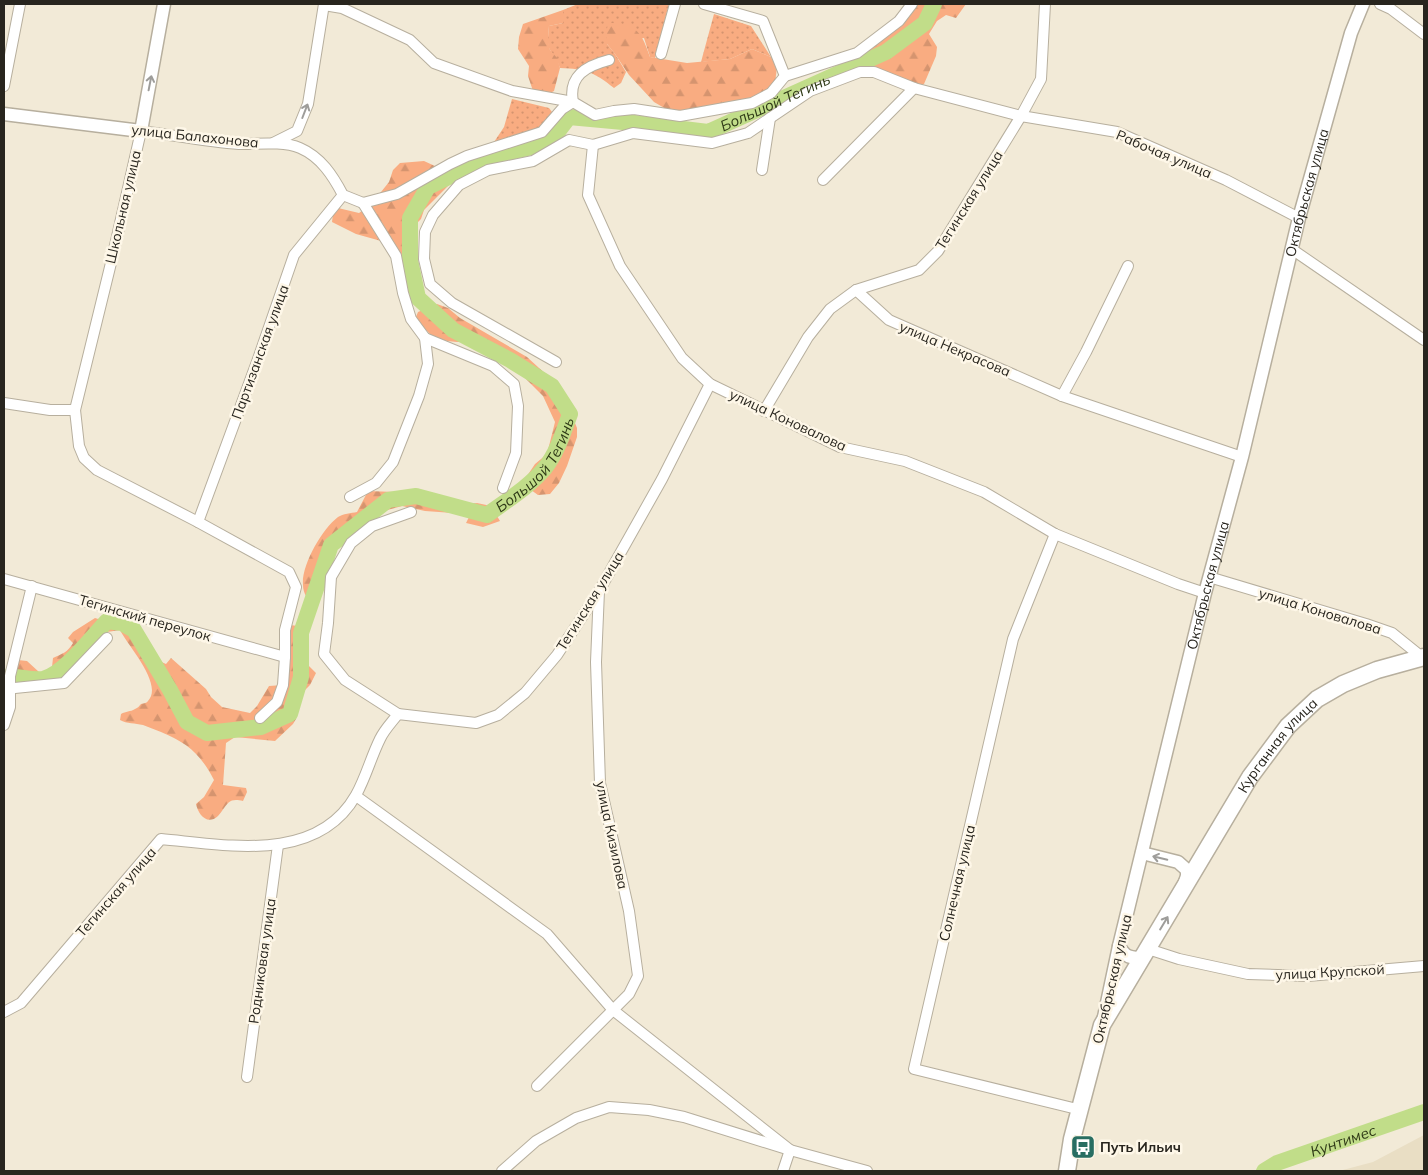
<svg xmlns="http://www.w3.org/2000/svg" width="1428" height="1175" font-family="Mulish,sans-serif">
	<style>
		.built { fill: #e9dec4 }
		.grass { fill: url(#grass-dots) }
		.forest { fill: url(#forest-firs) }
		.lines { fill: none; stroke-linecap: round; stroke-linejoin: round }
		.river { stroke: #c1dd89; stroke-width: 16 }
		.minor-casing { stroke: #b7af9e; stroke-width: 12 }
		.tertiary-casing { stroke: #b7af9e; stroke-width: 15 }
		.primary-casing { stroke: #b7af9e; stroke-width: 19 }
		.minor { stroke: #fff; stroke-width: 10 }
		.tertiary { stroke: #fff; stroke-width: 12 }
		.primary { stroke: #fff; stroke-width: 16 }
		.oneway { stroke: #9e9d9a }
		.labels { text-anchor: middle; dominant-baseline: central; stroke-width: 5; stroke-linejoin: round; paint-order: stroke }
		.street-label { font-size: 14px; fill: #28251e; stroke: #fef7e8 }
		.poi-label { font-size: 14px; font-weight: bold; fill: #28251e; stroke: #fef7e8; text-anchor: start }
		.water-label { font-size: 15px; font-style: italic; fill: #2f3a17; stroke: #fef7e8 }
	</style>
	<defs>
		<pattern id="grass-dots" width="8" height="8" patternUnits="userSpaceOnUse" patternTransform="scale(1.25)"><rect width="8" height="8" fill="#f9ac81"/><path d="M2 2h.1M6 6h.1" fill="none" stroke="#d5946f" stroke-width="1.8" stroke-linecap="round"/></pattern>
		<pattern id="forest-firs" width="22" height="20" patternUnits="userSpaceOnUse" patternTransform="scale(1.25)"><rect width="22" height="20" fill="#f9ac81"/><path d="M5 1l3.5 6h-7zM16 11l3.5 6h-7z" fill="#d5946f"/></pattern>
	</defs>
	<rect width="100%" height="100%" fill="#f2ead7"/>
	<!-- built -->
	<path class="built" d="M1424,1135V1171H1339L1373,1162Z"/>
	<!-- grass -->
	<g class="grass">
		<path d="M578,4H669L655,58L650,57L644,38L607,44L615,54L626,72L621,83L614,88C594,72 586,69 560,68C557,59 554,57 550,50C546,43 549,33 549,26L563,23V10Z"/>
		<path d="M714,14L751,26L771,57L752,49L730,59L701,62Z"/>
		<path d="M512,99L549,108L552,112C545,134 513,136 494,142L504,127Z"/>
	</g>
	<!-- forest -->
	<g class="forest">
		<path d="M912,4H966L956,18L946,15L937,21L929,34L937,47L936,56L924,84L914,88L860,72L857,53Z"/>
		<path d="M563,10V23L549,26L548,41L550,50L557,58L560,68L554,91L548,94L533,91L528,76L529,66L518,49L519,37L523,24Z"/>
		<path d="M608,23C636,22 642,33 650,57L687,63L730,59L752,49L771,57L777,67L775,83L761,98L680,114L666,109L654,102L629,75L615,54L607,44L606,35Z"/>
		<path d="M424,161L448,172L453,181L424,210L421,219L416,224C415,233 413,243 414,252C415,266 421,280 420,294L406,292L400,258L381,241L356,234L332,222L333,214L338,208L359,213L369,206L374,198L381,192L389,182L393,170L400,163Z"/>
		<path d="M437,304L448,308L460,318L527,357L562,389L565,397L573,410V418L577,428V437L567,466L559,483L550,494L538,495L531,490L525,479L535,464L547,454L555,422L543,396L517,370L514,359L494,344L479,339L457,342L447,341L432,336L415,319L418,312Z"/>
		<path d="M368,491L395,492L416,496L454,507L477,503L491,506L500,521L483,527L466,523L469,517L458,511L453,513L425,511L402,506L384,511L369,519L344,539L334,553L319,588V603L313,606C308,599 303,594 303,585C301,566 322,529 338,517C343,514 351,513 357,512Z"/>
		<path d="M95,618L117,625L120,629L131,623L136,625L141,636L157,660L166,664L171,658L206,689L211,697L222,707L250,713L257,706L269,686L283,685L290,625L298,626L306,638L305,662L316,673L310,685L301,694L296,706V719L293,724L275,741L235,737L226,743L223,785L246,788L247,792L243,801C237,800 233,799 228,803C224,807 222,812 218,816C207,826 198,814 196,804L204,797L214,780C201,755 188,743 161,732C155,730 149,727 143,725C135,723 127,724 120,720L121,714C126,711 130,712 135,709C138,708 139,706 141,704C144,703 147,703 148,701C164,684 127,645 120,630C115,631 109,631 105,633C85,644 77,667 57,681H34L20,683L15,682L18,660L27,661L39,672L46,674L52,667L53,658C62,654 68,652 73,643L68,638L73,632Z"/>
	</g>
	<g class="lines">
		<!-- river -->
		<g class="river">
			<path id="s1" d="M4,677C17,675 30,681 43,679C64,674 92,637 107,621L122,623L134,630L170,690L187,722L207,733L261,727L290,714L301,677V633L331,545L388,500L416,496L487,515C506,501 529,487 545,468C557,453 563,433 570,414L552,386L510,360L453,330L418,298L410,260V218L428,187L489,157L549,143L569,117L634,123L708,132L886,52L925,23L934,4"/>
			<path id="s2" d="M1264,1171L1277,1163L1424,1112"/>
		</g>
		<defs>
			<g id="minor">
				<path d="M1380,4L1391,9L1424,34"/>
				<path d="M324,5L342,8L410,40L434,63L512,91L573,102L562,109L542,132L467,156L450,164L397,194L363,203"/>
				<path d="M661,54L675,4"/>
				<path d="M609,60C586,66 568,76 573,102L595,115L614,111L634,109L680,116L752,103L771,93L785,76L763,21L704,4"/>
				<path d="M785,76L857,53L899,21L912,4"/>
				<path d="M4,86L20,4"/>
				<path d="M273,143L297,131L308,104L324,4"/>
				<path d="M593,145L588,195L620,266L682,358L710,384L840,447L905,461L984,492L1055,534L1178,584L1205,593"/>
				<path d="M762,170L770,118"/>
				<path d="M823,180L914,88"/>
				<path d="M1293,250L1424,340"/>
				<path d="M856,290L889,320L1062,396L1242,457"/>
				<path d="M425,338L493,366L514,384L518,406L516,453L503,488"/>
				<path d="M556,362L452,303L430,284L424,259L425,232L433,215L459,185L488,170L533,161L569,140L593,145L633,133L712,143L748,133L810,91L860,72H874L914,88L1021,116L1117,132L1226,180L1299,218"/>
				<path d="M1062,396L1086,352L1128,266"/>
				<path d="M4,403L50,410H75L79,446L84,458L97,470L198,522L289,572L296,587L285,630V657L283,685L277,702L260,718"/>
				<path d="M75,410L111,263L141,131C173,135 207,142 239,144C258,144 283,141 300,148C321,157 333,176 343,195L363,203"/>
				<path d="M764,411L808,337L830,309L856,290L919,270L938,251L1021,116L1041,79L1045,4"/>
				<path d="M350,497L376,483L393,462L419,396L428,364L425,338L411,319L403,293L396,256L363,203"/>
				<path d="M198,522L258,359L294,255L343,195"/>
				<path d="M1055,534L1013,639L914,1069L1081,1110"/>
				<path d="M1209,577L1366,624L1392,633L1423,658"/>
				<path d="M4,579L285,657"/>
				<path d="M5,689L64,683L107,638"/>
				<path d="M398,714L345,680L324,654L328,623L331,577L351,543L372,526L411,512"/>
				<path d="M4,725L10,707V676L32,586"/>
				<path d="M356,796L547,934L613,1010L790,1150L783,1171"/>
				<path d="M1148,949L1179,959L1248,974L1308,976L1424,966"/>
				<path d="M4,1012L21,1003L161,839C227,845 317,864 356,795C366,777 371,757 380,739C384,730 392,722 398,714L476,723L498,715L525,693L557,655L599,591L662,479L710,384"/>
				<path d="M247,1077L278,845"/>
				<path d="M537,1086L629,994L638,976L629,911L600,783L596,662L599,591"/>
				<path d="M502,1171L536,1141L576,1118L609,1107L649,1110L684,1117L790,1150L867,1171"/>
			</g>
			<g id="tertiary">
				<path d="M4,114L141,131L164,4"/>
				<path d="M1142,853L1178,862L1187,870V876L1184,885"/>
				<path d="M1119,946C1125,957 1131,959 1143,957"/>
				<path id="s3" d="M1104,1017L1119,946L1205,593L1242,457L1299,218L1351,33L1363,4"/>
			</g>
			<g id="primary">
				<path id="s4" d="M1067,1171L1072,1139L1102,1025L1250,777L1288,726L1317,699L1343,684L1377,670L1424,657"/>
			</g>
		</defs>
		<!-- minor casing -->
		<use href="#minor" class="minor-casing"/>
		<!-- tertiary casing -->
		<use href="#tertiary" class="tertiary-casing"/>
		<!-- primary casing -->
		<use href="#primary" class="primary-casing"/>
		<!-- minor -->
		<use href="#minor" class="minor"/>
		<!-- tertiary -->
		<use href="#tertiary" class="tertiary"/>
		<!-- primary -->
		<use href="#primary" class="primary"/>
	</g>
	<!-- one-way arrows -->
	<defs><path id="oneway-shaft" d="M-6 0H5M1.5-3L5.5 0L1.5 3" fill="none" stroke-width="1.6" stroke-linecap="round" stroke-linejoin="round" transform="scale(1.25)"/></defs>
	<g class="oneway">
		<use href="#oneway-shaft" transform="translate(150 83) rotate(-79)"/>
		<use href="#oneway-shaft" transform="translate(305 111) rotate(-69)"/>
		<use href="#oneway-shaft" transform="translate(1160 858) rotate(-167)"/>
		<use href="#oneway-shaft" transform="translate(1164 923) rotate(-59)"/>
	</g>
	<!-- icons -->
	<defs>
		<symbol id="bus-square" viewBox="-11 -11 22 22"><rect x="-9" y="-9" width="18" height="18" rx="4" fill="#286e62" stroke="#fef7e8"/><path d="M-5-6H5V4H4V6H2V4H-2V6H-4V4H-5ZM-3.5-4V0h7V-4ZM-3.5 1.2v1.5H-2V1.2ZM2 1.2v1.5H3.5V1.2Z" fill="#fff"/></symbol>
	</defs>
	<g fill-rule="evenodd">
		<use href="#bus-square" x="1069" y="1133" width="28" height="28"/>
	</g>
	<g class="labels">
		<!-- street labels -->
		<g class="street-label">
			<text transform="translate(195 136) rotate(6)">улица Балахонова</text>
			<text transform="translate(1164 154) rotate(23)">Рабочая улица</text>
			<text stroke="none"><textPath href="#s3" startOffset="849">Октябрьская улица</textPath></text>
			<text transform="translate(969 200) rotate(-58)">Тегинская улица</text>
			<text transform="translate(123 207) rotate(-77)">Школьная улица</text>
			<text transform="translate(955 349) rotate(23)">улица Некрасова</text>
			<text transform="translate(260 352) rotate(-70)">Партизанская улица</text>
			<text transform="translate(788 420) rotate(25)">улица Коновалова</text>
			<text stroke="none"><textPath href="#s3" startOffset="444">Октябрьская улица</textPath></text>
			<text transform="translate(590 601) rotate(-58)">Тегинская улица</text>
			<text transform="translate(1320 611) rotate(17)">улица Коновалова</text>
			<text transform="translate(145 618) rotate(16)">Тегинский переулок</text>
			<text stroke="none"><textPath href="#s4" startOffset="481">Курганная улица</textPath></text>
			<text transform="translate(612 835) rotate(78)">улица Кизилова</text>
			<text transform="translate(957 883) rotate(-77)">Солнечная улица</text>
			<text transform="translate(116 892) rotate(-49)">Тегинская улица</text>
			<text transform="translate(262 961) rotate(-82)">Родниковая улица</text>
			<text transform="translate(1330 972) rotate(-3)">улица Крупской</text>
			<text transform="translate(1112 979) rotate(-77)">Октябрьская улица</text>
		</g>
		<!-- poi labels -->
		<g class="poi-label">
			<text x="1100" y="1147">Путь Ильич</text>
		</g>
		<!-- water labels -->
		<g class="water-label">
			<text stroke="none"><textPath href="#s1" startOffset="1542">Большой Тегинь</textPath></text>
			<text stroke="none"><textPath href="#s1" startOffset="792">Большой Тегинь</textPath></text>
			<text stroke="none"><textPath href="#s2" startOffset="85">Кунтимес</textPath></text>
		</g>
	</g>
	<!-- border -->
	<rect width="1428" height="1175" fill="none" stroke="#28251e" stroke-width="10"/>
</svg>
